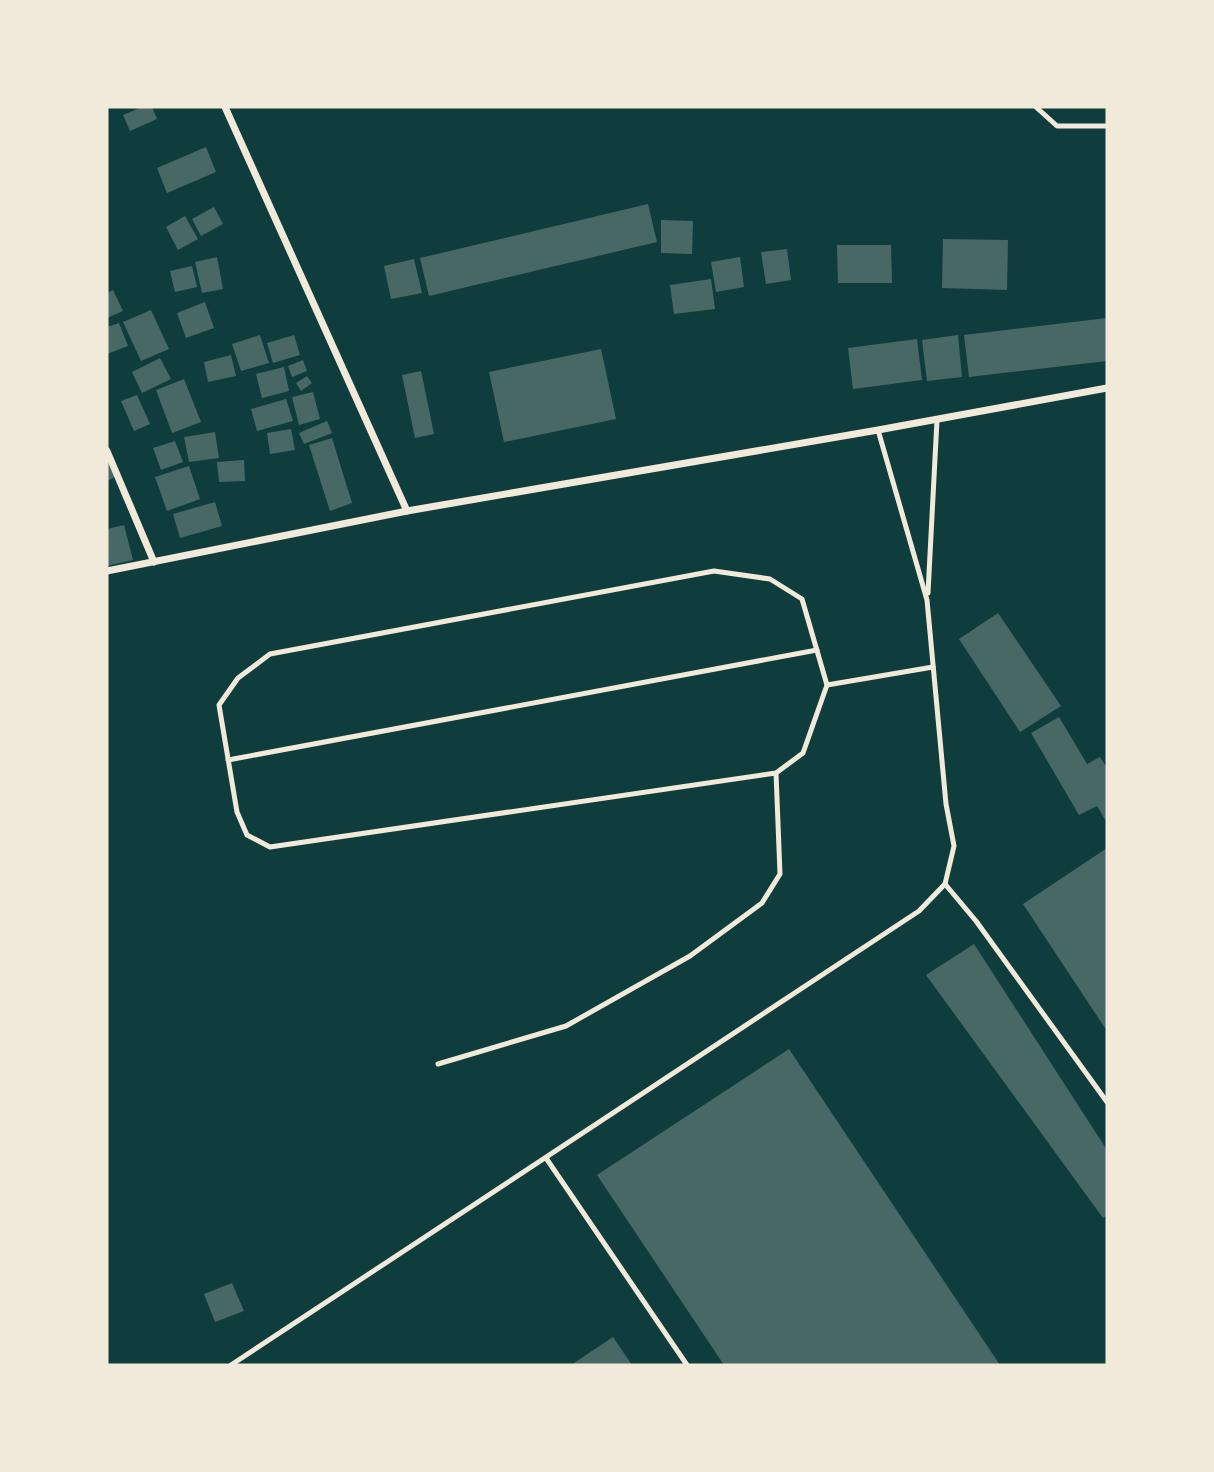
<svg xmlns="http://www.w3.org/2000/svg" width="1214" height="1472" font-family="Jost,sans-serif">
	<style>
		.building { fill: #486865 }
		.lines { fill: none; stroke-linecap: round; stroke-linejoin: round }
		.service { stroke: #f1e9da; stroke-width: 5 }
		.minor { stroke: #f1e9da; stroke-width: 7 }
	</style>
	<rect width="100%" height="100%" fill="#0f3d3e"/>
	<!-- building -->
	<g class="building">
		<path d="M142,107H152L157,119L130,131L123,115Z"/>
		<path d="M206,147L216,172L167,193L157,168Z"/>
		<path d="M648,204L657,242L429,296L420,258Z"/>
		<path d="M214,207L223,224L201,236L192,219Z"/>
		<path d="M185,216L198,239L178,250L166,227Z"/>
		<path d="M661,220L693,221L692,254L661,253Z"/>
		<path d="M943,239L1008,240L1007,290L942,288Z"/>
		<path d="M837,245H891L892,283H838Z"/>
		<path d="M787,249L791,280L766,284L761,252Z"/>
		<path d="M217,257L223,289L202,293L195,262Z"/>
		<path d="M740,257L744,287L716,292L711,262Z"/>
		<path d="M414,259L422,293L391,299L384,266Z"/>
		<path d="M192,266L197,287L175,292L170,271Z"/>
		<path d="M711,279L715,309L674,314L670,285Z"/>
		<path d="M113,290L123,311L107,318V293Z"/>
		<path d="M205,302L214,328L186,338L177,313Z"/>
		<path d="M151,310L169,349L141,361L123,322Z"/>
		<path d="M1107,318V361L969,377L964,335Z"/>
		<path d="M119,323L128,346L107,354V327Z"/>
		<path d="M260,335L269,363L241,371L232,344Z"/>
		<path d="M294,335L300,355L273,363L267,343Z"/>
		<path d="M958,335L962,377L927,381L922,340Z"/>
		<path d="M917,339L922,380L853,389L848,348Z"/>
		<path d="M601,349L616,419L504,442L489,372Z"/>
		<path d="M231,355L236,376L208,382L204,362Z"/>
		<path d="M160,358L171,379L142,393L132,372Z"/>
		<path d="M303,360L307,371L292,377L288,366Z"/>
		<path d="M284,367L289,391L262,398L256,374Z"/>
		<path d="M421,371L434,434L415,438L402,375Z"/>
		<path d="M307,376L312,383L301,391L296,383Z"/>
		<path d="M184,379L201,422L172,433L156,390Z"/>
		<path d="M313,392L320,419L299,425L292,397Z"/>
		<path d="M137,395L150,424L134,431L121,401Z"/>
		<path d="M286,399L293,421L257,431L251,409Z"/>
		<path d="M327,421L332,433L304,444L299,433Z"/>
		<path d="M291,429L295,450L270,454L267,433Z"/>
		<path d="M215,432L219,458L189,462L184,437Z"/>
		<path d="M332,438L352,503L330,511L309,445Z"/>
		<path d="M175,441L183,462L161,470L153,448Z"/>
		<path d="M107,460L115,477L107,481Z"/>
		<path d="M244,460L245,481L219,482L217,462Z"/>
		<path d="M189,466L200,499L167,511L155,477Z"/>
		<path d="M215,502L222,526L180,538L173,514Z"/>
		<path d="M124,525L133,560L107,566V529Z"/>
		<path d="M998,613L1061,706L1020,732L959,639Z"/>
		<path d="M1059,717L1087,764L1100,757L1107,768V823L1097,806L1079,815L1031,733Z"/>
		<path d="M1107,848V1031L1023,904Z"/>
		<path d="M974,944L1107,1150V1215L1103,1218L926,975Z"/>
		<path d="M789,1049L1000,1365H724L597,1175Z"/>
		<path d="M232,1283L244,1311L215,1322L204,1294Z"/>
		<path d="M613,1337L632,1365H571Z"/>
	</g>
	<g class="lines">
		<!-- service -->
		<g class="service">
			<path d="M1036,107L1057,126H1107"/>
			<path d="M714,571L770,579L802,599L827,685L803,753L776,773L270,847L247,835L237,812L219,705L238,678L270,654Z"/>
			<path d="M928,593L937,420"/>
			<path d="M827,685L933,667"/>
			<path d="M228,760L817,650"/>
			<path d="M945,884L976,921L1107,1102"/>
			<path d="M438,1064L566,1026L690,956L762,903L780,874L776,773"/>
			<path d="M546,1158L687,1365"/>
			<path d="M231,1365L919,911L945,884L954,846L946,804L927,600L878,430"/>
		</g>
		<!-- minor -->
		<g class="minor">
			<path d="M225,107L407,511"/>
			<path d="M107,451L154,562"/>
			<path d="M107,571L407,511L878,430L1107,388"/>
		</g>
	</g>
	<!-- border -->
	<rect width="1214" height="1472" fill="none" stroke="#f1e9da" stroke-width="217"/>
</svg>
